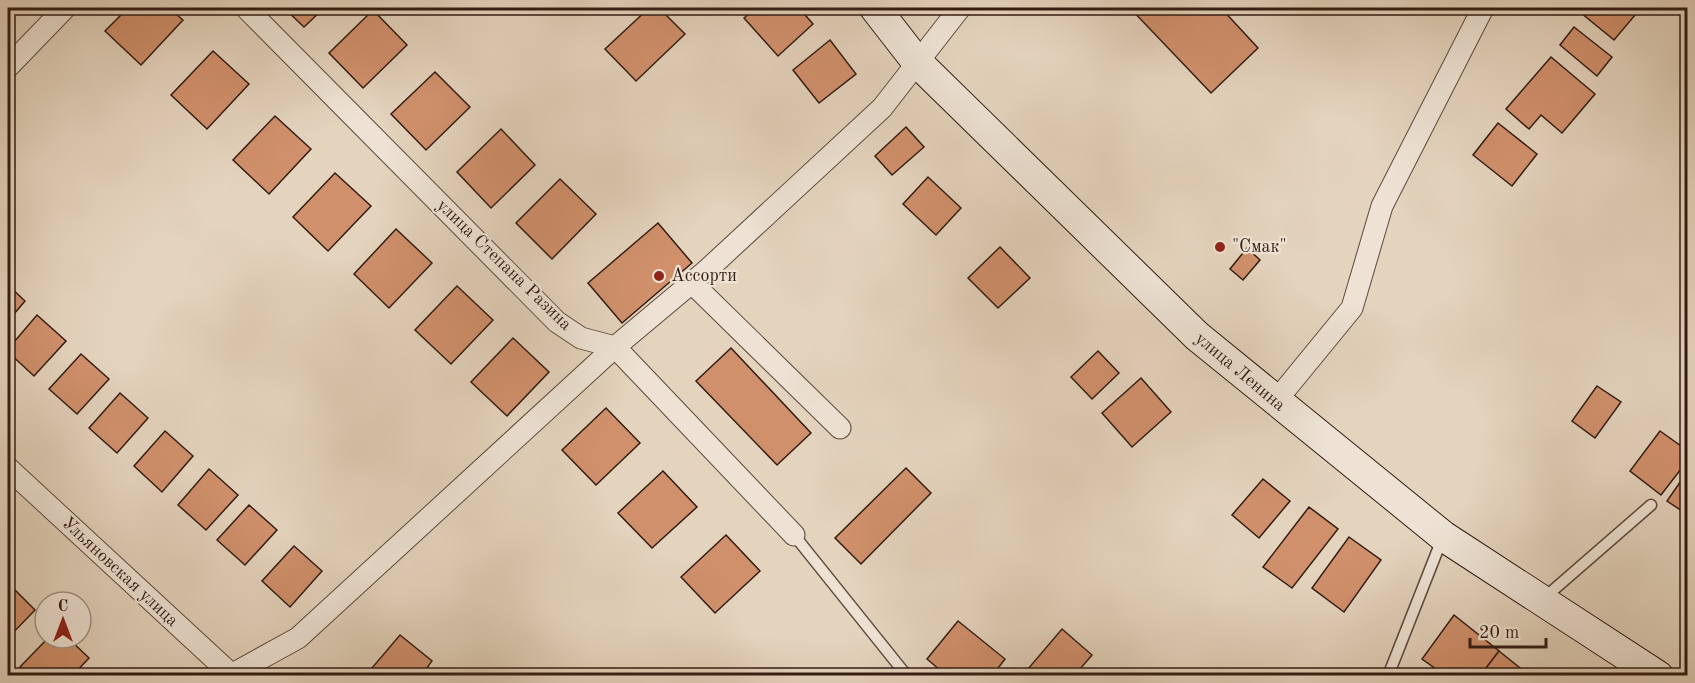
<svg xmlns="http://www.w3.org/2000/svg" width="1695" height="683" font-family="'Old Standard TT',serif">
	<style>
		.building { fill: #d0906c; stroke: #321c13; stroke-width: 1.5 }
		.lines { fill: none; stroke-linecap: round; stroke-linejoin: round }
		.lane-casing { stroke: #5e4a3e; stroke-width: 13 }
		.street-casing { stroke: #5e4a3e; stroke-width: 23 }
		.secondary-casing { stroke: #321c13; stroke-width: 32 }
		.lane { stroke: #ede2d4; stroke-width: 10 }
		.street { stroke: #ede2d4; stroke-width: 21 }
		.secondary { stroke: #ede2d4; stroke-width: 30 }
		.poi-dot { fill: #8f2418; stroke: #ede2d4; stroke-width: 2 }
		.labels { text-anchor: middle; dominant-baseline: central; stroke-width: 4.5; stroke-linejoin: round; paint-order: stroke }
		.poi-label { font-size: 18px; fill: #321c13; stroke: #ede2d4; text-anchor: start }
		.street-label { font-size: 18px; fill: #321c13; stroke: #ede2d4 }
	</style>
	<rect width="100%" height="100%" fill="#e4d3bd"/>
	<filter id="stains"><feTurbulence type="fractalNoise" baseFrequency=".00333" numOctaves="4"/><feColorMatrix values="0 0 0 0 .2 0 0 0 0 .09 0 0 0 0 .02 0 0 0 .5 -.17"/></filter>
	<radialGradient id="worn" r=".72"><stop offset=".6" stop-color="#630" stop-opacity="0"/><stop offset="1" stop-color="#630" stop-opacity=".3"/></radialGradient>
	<!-- building -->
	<g class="building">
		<path d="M128,8H169L183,20L141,65L105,31Z"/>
		<path d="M284,8H324L304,27Z"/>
		<path d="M649,8H659L685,34L636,81L605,49Z"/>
		<path d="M756,8H799L813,24L778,56L744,18Z"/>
		<path d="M1130,8H1221L1258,48L1211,93Z"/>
		<path d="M1575,8H1641L1614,40Z"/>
		<path d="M373,10L407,45L363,88L329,53Z"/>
		<path d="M1574,27L1612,57L1597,76L1560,45Z"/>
		<path d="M830,40L856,74L819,103L793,70Z"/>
		<path d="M213,51L249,84L207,129L171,95Z"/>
		<path d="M1551,57L1595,94L1562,133L1541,115L1529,129L1506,109Z"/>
		<path d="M435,72L470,107L426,150L391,114Z"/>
		<path d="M275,116L311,149L269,194L233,160Z"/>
		<path d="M1498,123L1537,154L1512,186L1473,155Z"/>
		<path d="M906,127L924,147L892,175L875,156Z"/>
		<path d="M501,129L535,165L491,208L457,172Z"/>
		<path d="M335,173L371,206L328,251L293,217Z"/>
		<path d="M928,177L961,208L936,235L903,204Z"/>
		<path d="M560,179L596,214L552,259L516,223Z"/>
		<path d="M658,223L692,263L622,323L588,283Z"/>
		<path d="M396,229L432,263L389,308L354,274Z"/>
		<path d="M1000,247L1030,278L998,308L968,278Z"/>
		<path d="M1247,248L1260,260L1243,280L1230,269Z"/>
		<path d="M8,285L25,301L8,321Z"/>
		<path d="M457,286L493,320L451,364L415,330Z"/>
		<path d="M37,315L66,341L34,376L8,352V349Z"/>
		<path d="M513,338L549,372L507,416L471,382Z"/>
		<path d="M731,348L811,433L777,465L696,381Z"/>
		<path d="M1098,351L1119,373L1092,399L1071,377Z"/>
		<path d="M81,354L109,379L77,414L49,389Z"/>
		<path d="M1141,378L1171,412L1132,447L1102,413Z"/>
		<path d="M1597,386L1621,402L1595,438L1572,421Z"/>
		<path d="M120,393L148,418L117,453L89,428Z"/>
		<path d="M606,408L640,443L596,485L562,450Z"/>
		<path d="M165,431L193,456L162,492L134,466Z"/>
		<path d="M1660,431L1688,451V460L1661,495L1630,471Z"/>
		<path d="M906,468L931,493L861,564L835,538Z"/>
		<path d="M209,469L238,495L206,530L178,505Z"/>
		<path d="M663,471L697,507L652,548L618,513Z"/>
		<path d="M1685,475L1688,477V515L1667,501Z"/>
		<path d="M1263,479L1290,501L1259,538L1232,515Z"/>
		<path d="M249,505L277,530L245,565L217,540Z"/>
		<path d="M1309,507L1338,529L1292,588L1263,567Z"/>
		<path d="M726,535L760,571L715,613L681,577Z"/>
		<path d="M1349,537L1381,560L1344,612L1312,588Z"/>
		<path d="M294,546L322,571L290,607L262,581Z"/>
		<path d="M8,583L35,610L8,638Z"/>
		<path d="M1454,615L1499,651L1480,676H1446L1422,659Z"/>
		<path d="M958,621L1005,659L992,676H947L927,659Z"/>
		<path d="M1062,629L1092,655L1074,676H1022Z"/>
		<path d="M400,635L432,661L421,676L366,675Z"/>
		<path d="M48,638H68L89,658L72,676H29L20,667Z"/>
		<path d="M1499,651L1530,676H1480Z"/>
	</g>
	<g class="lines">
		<defs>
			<g id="lane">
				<path d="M794,535L903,671L910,676"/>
				<path d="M1543,599L1651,505"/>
				<path d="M1388,676L1442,539"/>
			</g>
			<g id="street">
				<path d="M246,8L557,322L581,338L615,347L794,535"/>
				<path d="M8,67L65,8"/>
				<path d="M692,283L840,428"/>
				<path d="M1275,402L1352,308L1382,206L1483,8"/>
				<path d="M8,468L233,676"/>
				<path d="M229,676L298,638L615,347L707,270L882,108L960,8"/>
			</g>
			<path id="secondary" d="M875,8L917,62L1197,336L1443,536L1658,676"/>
		</defs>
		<!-- lane casing -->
		<use href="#lane" class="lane-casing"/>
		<!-- street casing -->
		<use href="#street" class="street-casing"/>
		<!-- secondary casing -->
		<use href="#secondary" class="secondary-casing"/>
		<!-- lane -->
		<use href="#lane" class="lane"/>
		<!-- street -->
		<use href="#street" class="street"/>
		<!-- secondary -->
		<use href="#secondary" class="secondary"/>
	</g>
	<!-- markers -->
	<g class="poi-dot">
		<circle cx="1220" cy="247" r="6"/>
		<circle cx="659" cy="276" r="6"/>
	</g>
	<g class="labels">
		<!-- poi labels -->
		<g class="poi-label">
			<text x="1232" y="247">"Смак"</text>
			<text x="671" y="276">Ассорти</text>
		</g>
		<!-- street labels -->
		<g class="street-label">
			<text transform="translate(504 265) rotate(44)">улица Степана Разина</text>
			<text transform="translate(1240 372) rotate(40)">улица Ленина</text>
			<text transform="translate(120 572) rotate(43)">Ульяновская улица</text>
		</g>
	</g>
	<!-- margin -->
	<rect width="1695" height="683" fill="none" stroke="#e4d3bd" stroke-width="30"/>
	<rect x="9" y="9" width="1677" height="665" fill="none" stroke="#321c13" stroke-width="3"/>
	<rect x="15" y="15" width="1665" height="653" fill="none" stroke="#321c13" stroke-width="1.5"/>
	<!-- north arrow -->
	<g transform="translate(63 620)"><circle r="28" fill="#ede2d4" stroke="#a29387" stroke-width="1.5"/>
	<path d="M0-4.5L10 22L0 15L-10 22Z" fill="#8f2418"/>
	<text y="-9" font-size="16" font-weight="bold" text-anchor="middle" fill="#321c13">С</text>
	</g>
	<!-- scale -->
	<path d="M1470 638v9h76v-9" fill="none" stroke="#321c13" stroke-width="3"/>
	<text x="1479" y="638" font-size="18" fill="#321c13" stroke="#ede2d4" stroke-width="4.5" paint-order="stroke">20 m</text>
	<rect width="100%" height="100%" filter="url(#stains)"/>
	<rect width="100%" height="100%" fill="url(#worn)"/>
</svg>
